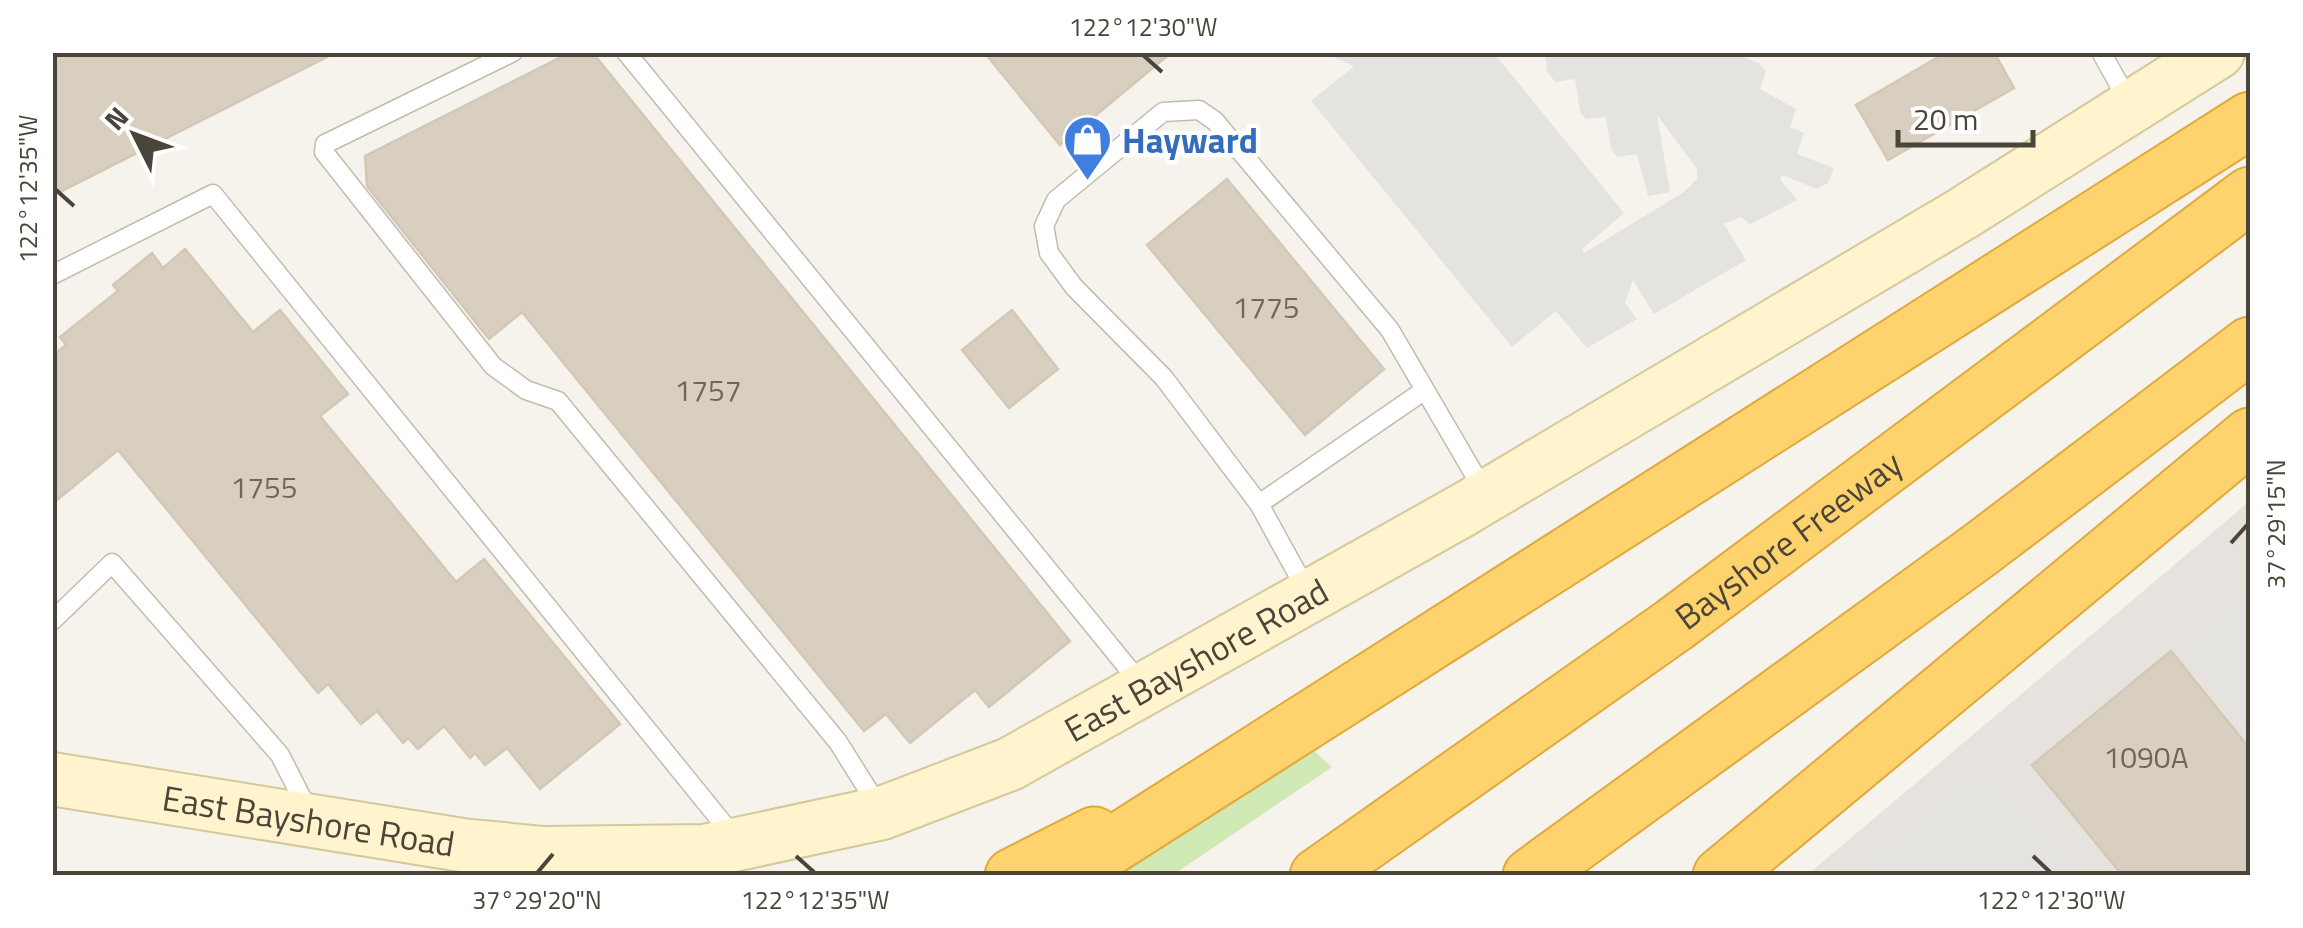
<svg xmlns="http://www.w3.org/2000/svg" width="2303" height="928" font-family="'Titillium Web',sans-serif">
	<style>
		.industrial { fill: #e6e2dd }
		.green { fill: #d0e9b5 }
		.parking { fill: #e5e3e0 }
		.building { fill: #d8cfc1; stroke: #d3c8b4; stroke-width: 2.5 }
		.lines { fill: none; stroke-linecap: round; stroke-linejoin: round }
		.lane-casing { stroke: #c2bbae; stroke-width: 21 }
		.secondary-casing { stroke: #d5c89b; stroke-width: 56 }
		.highway-casing { stroke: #dfa93d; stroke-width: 59 }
		.lane { stroke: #fff; stroke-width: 18 }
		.secondary { stroke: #fff4cd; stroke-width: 52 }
		.highway { stroke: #fed36e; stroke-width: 55 }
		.ticks { fill: none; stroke: #4a4439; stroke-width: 4 }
		.labels { text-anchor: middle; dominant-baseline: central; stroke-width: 9; stroke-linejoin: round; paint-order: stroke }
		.number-label { font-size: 30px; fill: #6e675b }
		.shop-label { font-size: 35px; font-weight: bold; fill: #366cbe; stroke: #fff; text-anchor: start }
		.street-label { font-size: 35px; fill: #4a4439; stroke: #fff }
		.neatline { fill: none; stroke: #4a4439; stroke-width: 4 }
		.ticks-label { font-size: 25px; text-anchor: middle; fill: #4a4439 }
	</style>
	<rect width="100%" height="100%" fill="#f6f3ec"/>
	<!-- industrial -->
	<path class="industrial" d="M2250,501V875H1807Z"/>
	<!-- green -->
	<path class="green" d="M1308,745L1332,767L1173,875L1106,876Z"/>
	<!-- parking -->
	<g class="parking">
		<path d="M1324,53H1494L1624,213L1582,249L1584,253L1684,192L1697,179V169L1657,115L1670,192L1648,196L1637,154L1617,157L1611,149L1606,117L1586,119L1580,112L1575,79L1555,82L1547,71L1545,53H1732L1759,63L1766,71L1760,89L1796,109L1790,127L1804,133L1797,154L1834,168L1828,183L1817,189L1782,175L1780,179L1797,200L1750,224L1741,217L1724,224L1746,260L1654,314L1633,280L1625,303L1637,319L1587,348L1556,311L1512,347L1311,101L1354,66Z"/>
		<path d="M2250,595V731L2184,649Z"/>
		<path d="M1987,766L2077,875H1882L1868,858Z"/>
	</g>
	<!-- building -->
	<g class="building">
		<path d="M52,52H337L52,196Z"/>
		<path d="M571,52H592L1070,641L989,707L975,690L910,743L886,714L864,731L522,312L489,339L367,186L365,156Z"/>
		<path d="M984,52H1172L1060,145Z"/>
		<path d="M1947,52H1994L2014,88L1888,160L1856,105Z"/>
		<path d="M1227,179L1384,369L1305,435L1147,245Z"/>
		<path d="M185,249L253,332L280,310L348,394L320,416L456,582L484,559L620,724L540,789L507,748L485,765L475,753L470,758L444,726L418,749L408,738L403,743L377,711L361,724L328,684L318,693L118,450L52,504V356L66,345L60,337L118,291L113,285L152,253L163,268Z"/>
		<path d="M1012,310L1058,369L1009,408L962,350Z"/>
		<path d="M2171,651L2250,749V876H2123L2032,765Z"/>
	</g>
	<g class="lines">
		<defs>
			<g id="lane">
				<path d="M513,52L325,144L324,152L493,366L526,390L558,401L838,742L880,809"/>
				<path d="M626,52L1141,684"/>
				<path d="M2101,52L2130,104"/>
				<path d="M52,275L213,194L734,837"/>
				<path d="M1259,504L1422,392"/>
				<path d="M1308,593L1259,504L1164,378L1074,287L1049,253L1044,226L1056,200L1163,112L1199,110L1215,121L1390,330L1484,491"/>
				<path d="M52,621L112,563L280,755L309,812"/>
			</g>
			<g id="secondary">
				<path id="s1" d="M52,779L462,845L543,853L705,851L882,813L1010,764L1463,510L1962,214L2218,52"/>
			</g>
			<g id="highway">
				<path d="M1013,876L1094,835"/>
				<path d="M1064,876L2250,120"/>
				<path id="s2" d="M1318,876L1674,625L2250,195"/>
				<path d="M1531,876L1981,549L2250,345"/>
				<path d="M1721,876L2250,436"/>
			</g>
		</defs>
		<!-- lane casing -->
		<use href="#lane" class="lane-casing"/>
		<!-- secondary casing -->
		<use href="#secondary" class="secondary-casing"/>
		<!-- highway casing -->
		<use href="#highway" class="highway-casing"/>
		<!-- lane -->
		<use href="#lane" class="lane"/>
		<!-- secondary -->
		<use href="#secondary" class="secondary"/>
		<!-- highway -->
		<use href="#highway" class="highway"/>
	</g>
	<!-- ticks -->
	<path class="ticks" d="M1143,55L1162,72M55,189L74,206M2231,543L2248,524M796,856L815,873M2033,856L2051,873M537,873L553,854"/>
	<!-- icons -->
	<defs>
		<symbol id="shop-pin" viewBox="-11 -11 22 30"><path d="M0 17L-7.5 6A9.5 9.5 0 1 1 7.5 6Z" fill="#3f7fe0" stroke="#fff"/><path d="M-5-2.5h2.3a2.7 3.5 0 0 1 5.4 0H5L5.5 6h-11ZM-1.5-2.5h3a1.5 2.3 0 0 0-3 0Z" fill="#fff"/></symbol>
	</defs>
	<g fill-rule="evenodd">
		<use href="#shop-pin" x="1060" y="112" width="55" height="75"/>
	</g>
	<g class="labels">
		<!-- number labels -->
		<g class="number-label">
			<text x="1266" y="307">1775</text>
			<text x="708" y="390">1757</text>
			<text x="264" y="487">1755</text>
			<text x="2146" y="757">1090A</text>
		</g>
		<!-- shop labels -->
		<g class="shop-label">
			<text x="1122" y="140">Hayward</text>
		</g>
		<!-- street labels -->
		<g class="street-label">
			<text stroke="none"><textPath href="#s2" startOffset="578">Bayshore Freeway</textPath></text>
			<text stroke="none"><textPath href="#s1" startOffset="1190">East Bayshore Road</textPath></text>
			<text stroke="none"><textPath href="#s1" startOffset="260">East Bayshore Road</textPath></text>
		</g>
	</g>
	<!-- border -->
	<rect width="2303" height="928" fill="none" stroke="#ffffff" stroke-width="110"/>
	<!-- north arrow -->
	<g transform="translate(135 135) rotate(312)" stroke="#ffffff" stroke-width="8" paint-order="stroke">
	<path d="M0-8L18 38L0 25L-18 38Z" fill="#4a4439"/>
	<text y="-15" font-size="28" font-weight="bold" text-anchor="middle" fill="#4a4439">N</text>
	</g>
	<!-- scale -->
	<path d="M1898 130v15h135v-15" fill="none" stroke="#4a4439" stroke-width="5"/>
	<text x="1913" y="130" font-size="30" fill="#4a4439" stroke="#ffffff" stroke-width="8" paint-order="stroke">20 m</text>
	<rect x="55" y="55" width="2193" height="818" class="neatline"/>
	<g class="ticks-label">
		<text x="1143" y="36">122°12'30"W</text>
		<text transform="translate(28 189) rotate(-90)" y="9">122°12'35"W</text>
		<text transform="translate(2276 524) rotate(-90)" y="9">37°29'15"N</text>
		<text x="537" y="909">37°29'20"N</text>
		<text x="815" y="909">122°12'35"W</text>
		<text x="2051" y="909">122°12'30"W</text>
	</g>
</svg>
